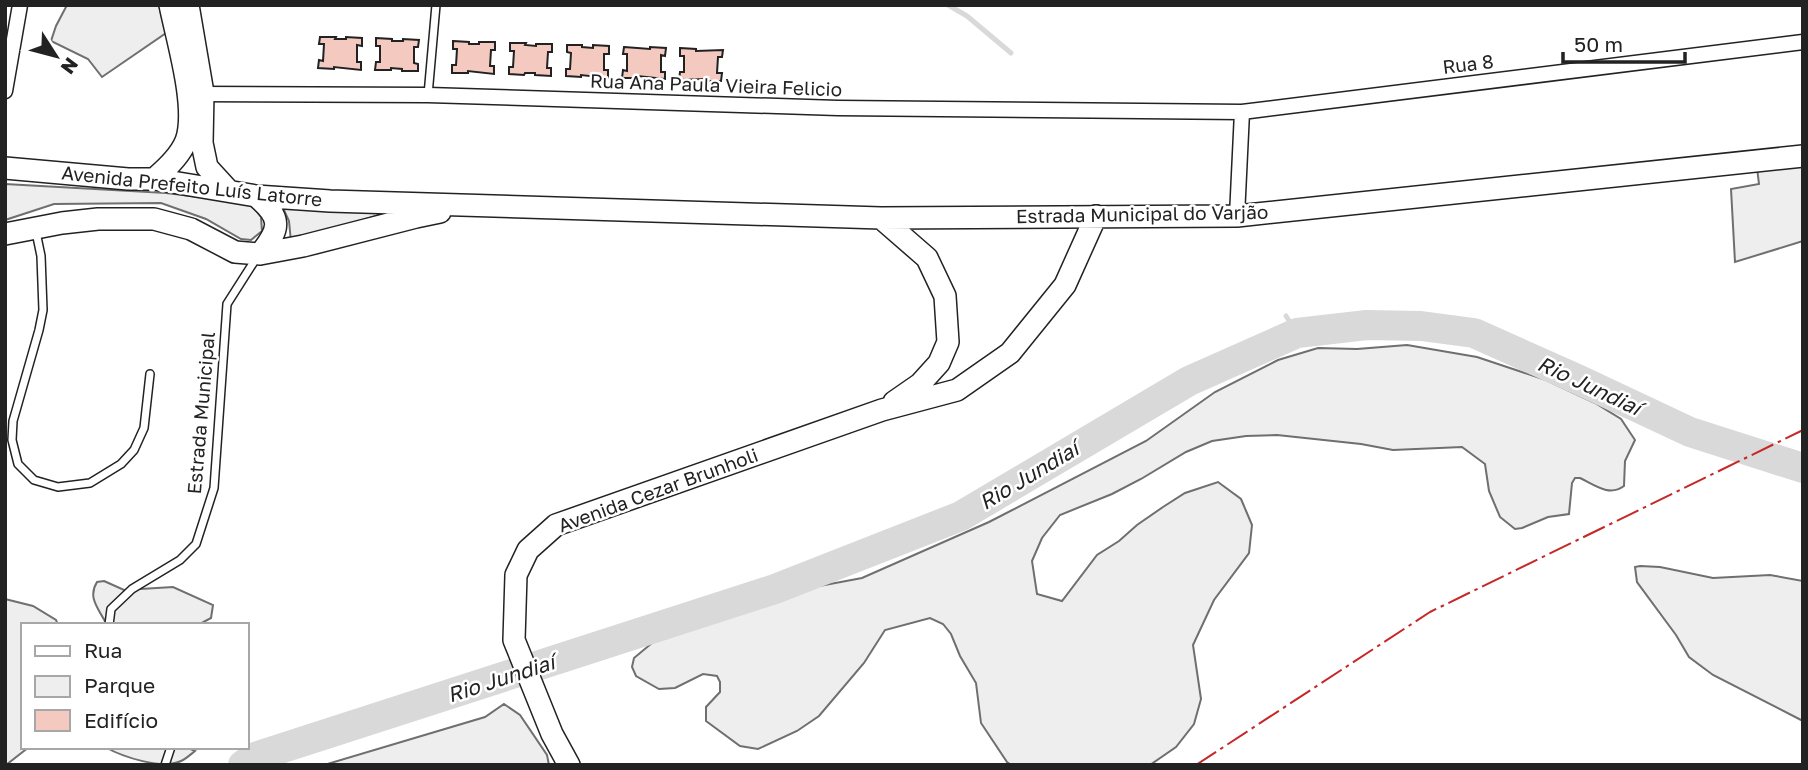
<svg xmlns="http://www.w3.org/2000/svg" width="1808" height="770" viewBox="0 0 1808 770" font-family="'Golos Text',sans-serif">
  <style>
    .green { fill: #eee; stroke: #6f6f6f; stroke-width: 2 }
    .lines { fill: none; stroke-linecap: round; stroke-linejoin: round }
    .stream { stroke: #d9d9d9; stroke-width: 5 }
    .river { stroke: #d9d9d9; stroke-width: 30 }
    .building { fill: #f3c9c0; stroke: #222; stroke-width: 2 }
    .service-casing { stroke: #222; stroke-width: 10 }
    .minor-casing { stroke: #222; stroke-width: 17 }
    .secondary-casing { stroke: #222; stroke-width: 24 }
    .service { stroke: #fff; stroke-width: 7 }
    .minor { stroke: #fff; stroke-width: 14 }
    .secondary { stroke: #fff; stroke-width: 21 }
    .power { stroke: #c62828; stroke-width: 2; stroke-dasharray: 24 5 3.5 5; stroke-linecap: butt }
    .labels { text-anchor: middle; stroke-width: 5; stroke-linejoin: round; paint-order: stroke }
    .street-label { font-size: 19px; fill: #222; stroke: #fff }
    .water-label { font-size: 21px; font-style: italic; fill: #222; stroke: #fff }
  </style>
  <rect width="100%" height="100%" fill="#fff"/>
  <path class="green" d="M67 5H159L166 33 102 77 88 59 51 41 56 26Z
    M1803 163V241L1735 262 1731 189 1759 184 1757 168Z
    M5 184 166 193 250 203 261 217 262 231 251 240 241 239 206 219 161 203 54 204 5 220Z
    M283 208 398 209 291 242 289 221Z
    M1407 345 1477 357 1546 380 1595 403 1621 419 1635 440 1625 461 1624 486C1609 497 1595 485 1580 478H1575L1572 483 1569 514 1548 517 1522 528 1515 529 1500 517 1489 491 1485 464 1462 447 1393 450 1361 444 1277 435 1246 436 1212 441 1186 452 1141 479 1112 494 1060 515 1042 538 1032 561 1037 594 1062 601 1097 555 1119 541 1137 525 1163 507 1185 493 1218 482 1241 499 1252 525 1249 553 1214 600 1193 645 1201 699 1194 724 1176 747 1150 765H1011L1007 762 981 723 976 683 960 656 951 634 943 624 930 618 885 630 864 663 819 716 797 731 758 749 740 746 706 721V707L720 692V682L717 676 703 674 675 688 659 689 636 676 632 667 634 658 658 638 728 603 862 578 989 522 1146 441 1215 392 1278 360 1318 348 1357 349Z
    M1640 566 1660 567 1713 578 1770 575 1803 581V721L1713 675 1689 657 1676 635 1637 582 1635 567Z
    M104 581 124 590 173 587 213 605 211 618 198 625H107C99 609 87 598 97 582Z
    M5 599 33 606 56 620 58 625H23V747H29L6 765Z
    M504 704 520 715 547 755 549 765H324L485 717Z
    M105 747H186L195 751C191 754 186 759 181 761 162 770 123 757 105 747Z"/>
  <g class="lines">
    <path class="stream" d="M948 5 967 16 1011 53
      M1286 316 1297 333"/>
    <path class="river" d="M243 765 255 757 775 589 961 516 1189 381 1297 333 1367 325 1421 326 1474 333 1577 379 1690 432 1803 468"/>
  </g>
  <path class="building" d="M320 37H336L335 39H346V37L362 38V46L357 45V62H361V70L334 67V69L318 68 319 60 323 61 324 44H319Z
    M376 38 392 39V41H403V39L419 40 418 47H414V63L418 64V71H402V69L391 68V70H375L376 62H380V46H376Z
    M453 41 469 42V44H479V42H495V50H491L490 66H494V74L468 71V73H452V65H456L457 49H453Z
    M510 43H526L525 45 536 46V44H552V52H548L547 68H551V76L535 75V73H525L524 75 509 74V67H513L514 51H510Z
    M567 45H582V47L593 48V45L609 46V54H604V70H608V78L581 75V77L566 76V69H570L571 53 567 52Z
    M624 47 650 49V47L666 48 665 56 661 55V72H665V79L638 76V78H622L623 70 627 71V54H623Z
    M680 48 696 49V51L723 50 722 57H718L717 73H722L721 81H706V79L679 80 680 72H684V56H680Z"/>
  <g class="lines">
    <g class="service-casing">
      <path id="service" d="M428 95 436 5
        M36 232 41 256 43 310 39 330 13 421 12 440 18 464 34 480 58 487 90 483 121 464 134 450 144 428 150 374
        M109 625 111 609 132 589 180 560 196 544 214 488 227 304 257 257
        M165 765 171 747"/>
    </g>
    <g class="minor-casing">
      <path id="minor" d="M5 91 20 5
        M197 94 428 95 838 108 1242 112
        M1237 216 1242 112 1803 42"/>
    </g>
    <g class="secondary-casing">
      <path id="secondary" d="M188 5 203 93 202 143 207 167 229 191
        M5 168 128 179H154L256 196 330 201 881 218 1237 216 1803 156
        M154 179C166 169 180 156 186 141 198 108 177 40 170 5
        M256 196C282 218 281 228 260 254
        M881 218 927 258 945 296 948 342 939 363 920 384 894 402
        M5 234 62 223 98 219H154L191 229 235 252 260 254 303 246 416 217 440 212
        M569 765 552 734 514 640 516 575 528 550 556 525 882 410 957 390 1010 353 1065 285 1096 216"/>
    </g>
    <use href="#service" class="service"/>
    <use href="#minor" class="minor"/>
    <use href="#secondary" class="secondary"/>
    <path class="power" d="M1196 765 1430 612 1803 430"/>
  </g>
  <g class="labels">
    <g class="street-label">
      <text transform="translate(1468 64) rotate(-7)" y="7">Rua 8</text>
      <text transform="translate(716 85) rotate(2)" y="7">Rua Ana Paula Vieira Felicio</text>
      <text transform="translate(192 186) rotate(6)" y="7">Avenida Prefeito Luís Latorre</text>
      <text transform="translate(1142 214) rotate(-1)" y="7">Estrada Municipal do Varjão</text>
      <text transform="translate(201 413) rotate(-85)" y="7">Estrada Municipal</text>
      <text transform="translate(658 490) rotate(-20)" y="7">Avenida Cezar Brunholi</text>
    </g>
    <g class="water-label">
      <text transform="translate(1589 386) rotate(25)" y="7">Rio Jundiaí</text>
      <text transform="translate(1029 476) rotate(-31)" y="7">Rio Jundiaí</text>
      <text transform="translate(501 679) rotate(-18)" y="7">Rio Jundiaí</text>
    </g>
  </g>
  <rect width="1808" height="770" fill="none" stroke="#222222" stroke-width="14"/>
  <rect x="21" y="623" width="228" height="126" fill="#ffffff" stroke="#a7a7a7" stroke-width="2"/>
  <rect x="35" y="646" width="35" height="10" fill="#ffffff" stroke="#a7a7a7" stroke-width="2"/>
  <text x="84" y="658" font-size="21" fill="#222222">Rua</text>
  <rect x="35" y="676" width="35" height="21" fill="#eeeeee" stroke="#a7a7a7" stroke-width="2"/>
  <text x="84" y="693" font-size="21" fill="#222222">Parque</text>
  <rect x="35" y="710" width="35" height="21" fill="#f3c9c0" stroke="#a7a7a7" stroke-width="2"/>
  <text x="84" y="728" font-size="21" fill="#222222">Edifício</text>
  <g transform="translate(56 56) rotate(126)" stroke="#ffffff" stroke-width="5" paint-order="stroke">
  <path d="M0-5L12 26L0 18L-12 26Z" fill="#222222"/>
  <text y="-10" font-size="19" font-weight="bold" text-anchor="middle" fill="#222222">N</text>
  </g>
  <path d="M1563 52v10h122v-10" fill="none" stroke="#222222" stroke-width="3.5"/>
  <text x="1574" y="52" font-size="21" fill="#222222" stroke="#ffffff" stroke-width="5" paint-order="stroke">50 m</text>
</svg>
